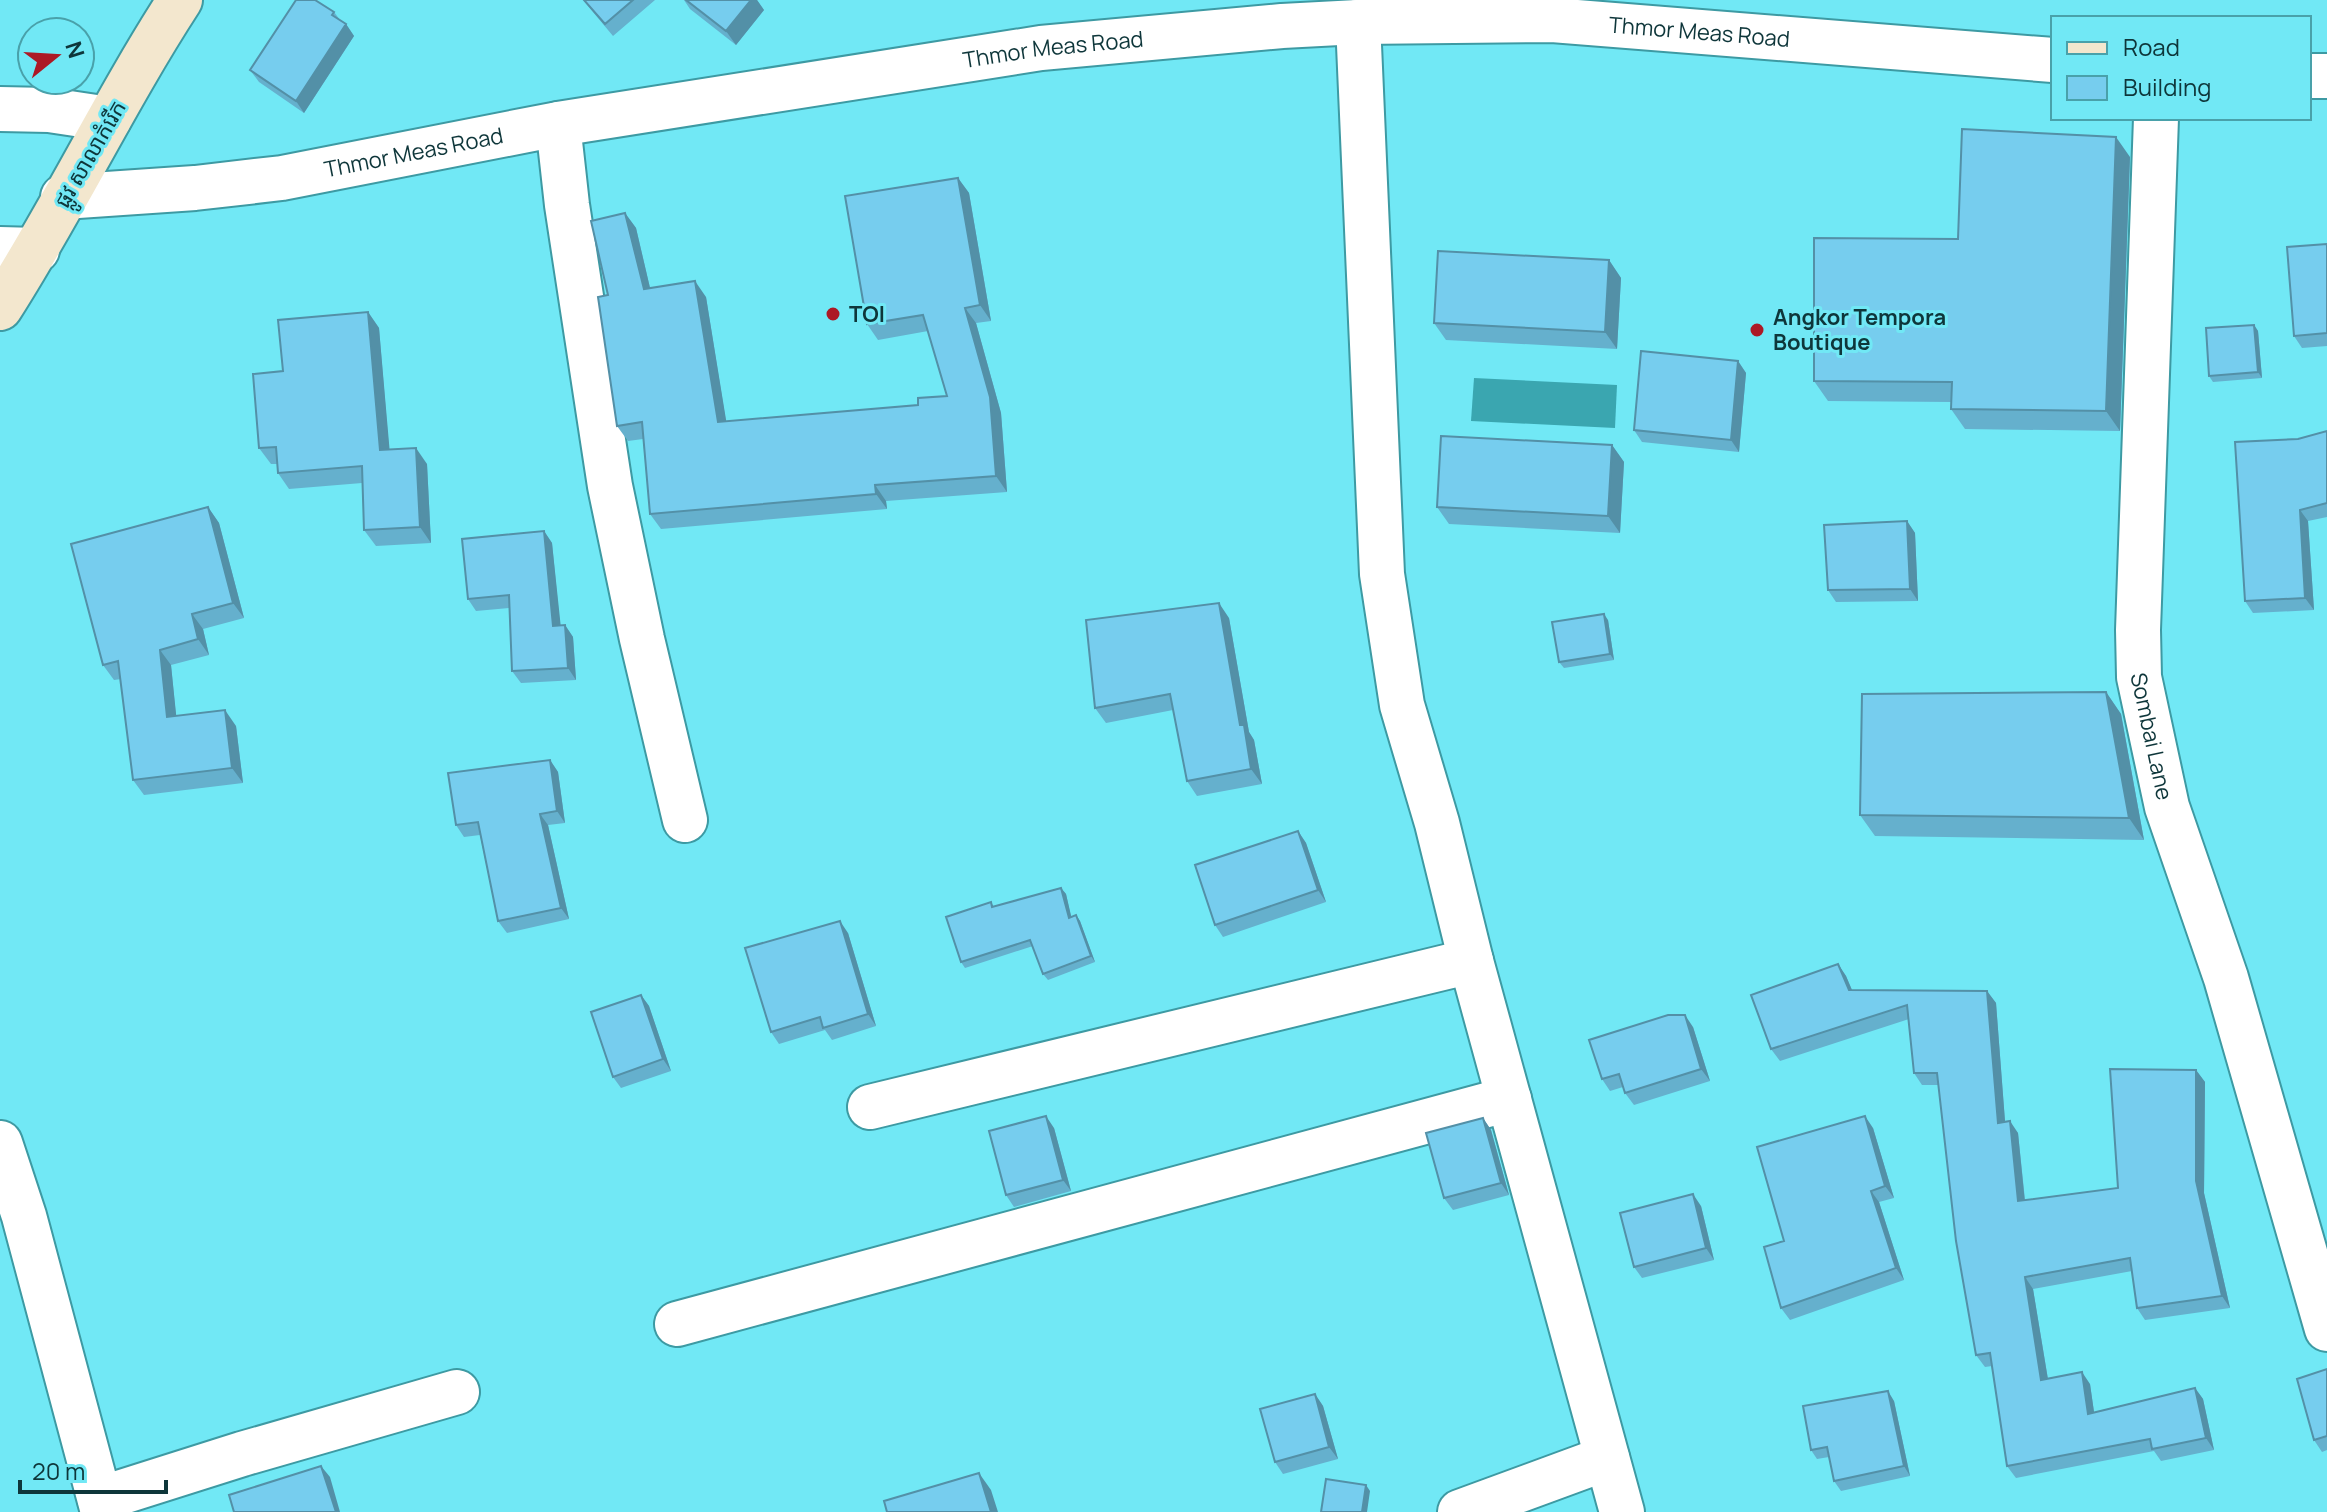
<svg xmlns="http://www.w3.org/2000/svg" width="2327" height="1512" viewBox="0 0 2327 1512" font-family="Manrope,'Noto Sans Khmer',sans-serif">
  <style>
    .water { fill: #3aa6b0 }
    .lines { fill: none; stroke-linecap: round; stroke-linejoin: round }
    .street-casing { stroke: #3d9aa3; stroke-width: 48 }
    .secondary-casing { stroke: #3d9aa3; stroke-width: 48 }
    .street { stroke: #fff; stroke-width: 44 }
    .secondary { stroke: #f3e7ce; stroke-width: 44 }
    .wall { fill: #65b0cd }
    .shaded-wall { fill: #5390a7 }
    .building { fill: #76cdee; stroke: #5390a7; stroke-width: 2 }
    .poi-dot { fill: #ac1925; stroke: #71e8f5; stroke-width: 3 }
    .labels { text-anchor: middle; stroke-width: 6; stroke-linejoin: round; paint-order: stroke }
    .street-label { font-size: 22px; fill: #0e363a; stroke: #71e8f5 }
    .poi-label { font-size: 22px; font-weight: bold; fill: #0e363a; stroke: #71e8f5; text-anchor: start }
  </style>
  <rect width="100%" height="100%" fill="#71e8f5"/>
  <path class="water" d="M1474 378 1617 385 1615 428 1471 421Z"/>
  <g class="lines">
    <g class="street-casing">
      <g id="street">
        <path d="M1358 22 1382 574 1402 705 1437 823 1471 961 1622 1512"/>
        <path d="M2309 76H2327"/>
        <path d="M0 109 49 110 109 119"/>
        <path id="s1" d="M2156 118 2138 630 2139 677 2167 807 2226 978 2327 1329"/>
        <path d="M558 124 567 205 610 486 642 639 685 820"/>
        <path id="s2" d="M63 197 195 188 282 178 558 124 1041 48 1282 26 1358 22 1552 20 2053 60"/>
        <path d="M0 249 37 250"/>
        <path d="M870 1107 1471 961"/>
        <path d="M0 1143 24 1216 103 1512"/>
        <path d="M677 1324 1509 1099"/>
        <path d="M100 1499 242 1454 457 1392"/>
        <path d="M1460 1512 1607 1458"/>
      </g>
    </g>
    <g class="secondary-casing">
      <path id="secondary" d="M0 308C64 208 115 100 180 0"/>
    </g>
    <use href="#street" class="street"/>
    <use href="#secondary" class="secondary"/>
  </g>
  <path class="wall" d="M583 0H655L613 36Z
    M684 0H757L764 10 736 45 690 9Z
    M334 12 340 20 346 24 354 36 304 113 259 82 250 70Z
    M2130 157 2120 431 1965 429 1951 409 1952 402 1828 401 1814 381 1958 239Z
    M958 178 969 193 991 321 976 323 1001 413 1007 492 886 501 887 509 661 529 650 514 643 439 628 441 617 426 608 295 625 213 636 228 650 288 706 297 726 422 918 405 947 396 928 331 878 340 867 324Z
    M2327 244V346L2302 348 2294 336Z
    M1609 260 1621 278 1617 349 1446 340 1434 323Z
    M368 312 379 328 389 449 427 464 431 543 376 546 364 530 362 483 289 489 278 473 277 464H271L259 448 283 371Z
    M2254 325 2258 331 2262 378 2213 382 2209 376Z
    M1738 361 1746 373 1739 452 1642 442 1634 430Z
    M2327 431V517L2308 521 2314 610 2253 613 2245 601 2298 439Z
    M1612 445 1624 462 1620 533 1449 524 1437 507Z
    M208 507 219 523 244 618 203 629 209 655 171 665 176 716 236 726 243 783 144 795 133 780 121 679 114 680 103 665Z
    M1907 521 1915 533 1918 601 1836 602 1828 590Z
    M544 531 552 543 560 625H565L573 637 576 680 521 683 512 671 509 608 476 611 468 599Z
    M1229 618 1249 732 1254 740 1262 784 1197 796 1187 781 1173 710 1106 723 1095 708Z
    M1608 620 1614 660 1564 668 1559 662Z
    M2106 692 2121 714 2144 840 1875 836 1860 815Z
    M550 760 558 772 565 823 548 825 569 919 507 933 498 921 480 835 464 837 456 825Z
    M1298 831 1306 843 1326 902 1223 937 1215 925Z
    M1061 888 1066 894 1071 917 1076 915 1080 921 1095 962 1048 980 1043 974 1033 946 965 968 961 962 991 902 994 907Z
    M848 933 876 1026 832 1040 825 1030 779 1044 771 1032Z
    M1838 964 1846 976 1852 990 1987 991 1996 1003 2005 1122 2018 1133 2025 1200 2118 1188 2196 1070 2205 1082 2204 1193 2230 1308 2145 1320 2137 1308 2132 1271 2033 1289 2048 1379 2090 1384 2094 1412 2195 1388 2203 1399 2214 1450 2161 1461 2154 1451 2016 1478 2007 1466 1992 1366 1985 1367 1976 1355 1939 1085H1922L1914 1073 1909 1019 1780 1061 1771 1049Z
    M641 995 649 1006 671 1071 621 1088 613 1077Z
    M1693 1027 1710 1081 1634 1105 1625 1093 1623 1087 1610 1091 1602 1079Z
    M1483 1118 1491 1130 1509 1195 1453 1210 1444 1198Z
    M1054 1128 1071 1191 1014 1207 1006 1195Z
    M1873 1128 1894 1198 1879 1202 1904 1280 1790 1320 1781 1308 1784 1241Z
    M1701 1206 1714 1260 1642 1278 1634 1267Z
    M2327 1369V1450L2322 1452 2314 1440Z
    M1315 1394 1323 1406 1338 1459 1283 1474 1275 1462Z
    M1894 1401 1910 1476 1841 1491 1834 1481 1829 1457 1817 1459 1811 1450Z"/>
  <path class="shaded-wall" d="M751 0H757L764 10 736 45 726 31Z
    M346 24 354 36 304 113 296 101Z
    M2116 137 2130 157 2120 431 2106 411Z
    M958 178 969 193 991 321 980 305Z
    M625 213 636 228 654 305 644 289Z
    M1609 260 1621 278 1617 349 1605 332Z
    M695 281 706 297 729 438 718 422Z
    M965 308 976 323 1001 413 1007 492 996 476Z
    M368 312 379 328 391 466 380 450Z
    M2254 325 2258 331 2262 378 2258 372Z
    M1738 361 1746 373 1739 452 1731 440Z
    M1612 445 1624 462 1620 533 1608 516Z
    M416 448 427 464 431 543 420 527Z
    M875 485 886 501 887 509 876 494Z
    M208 507 219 523 244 618 233 603Z
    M2300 510 2308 521 2314 610 2305 598Z
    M1907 521 1915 533 1918 601 1910 589Z
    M544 531 552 543 562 638 553 626Z
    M1219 603 1229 618 1249 732 1254 740 1262 784 1251 769 1240 725Z
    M192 614 203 629 209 655 198 639Z
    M1604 614 1608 620 1614 660 1610 654Z
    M565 625 573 637 576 680 568 668Z
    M160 650 171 665 178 733 167 717Z
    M2106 692 2121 714 2144 840 2129 818Z
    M225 710 236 726 243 783 232 768Z
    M550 760 558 772 565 823 557 811Z
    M540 814 548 825 569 919 561 908Z
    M1298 831 1306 843 1326 902 1318 890Z
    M1061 888 1066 894 1073 924 1069 918Z
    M1076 915 1080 921 1095 962 1091 956Z
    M840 921 848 933 876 1026 868 1014Z
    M1838 964 1846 976 1857 1002 1849 990Z
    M1987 991 1996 1003 2006 1134 1998 1123Z
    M641 995 649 1006 671 1071 663 1059Z
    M1685 1015 1693 1027 1710 1081 1701 1069Z
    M2196 1070 2205 1082 2204 1193 2230 1308 2222 1296 2196 1181Z
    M1046 1116 1054 1128 1071 1191 1063 1180Z
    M1865 1116 1873 1128 1894 1198 1885 1186Z
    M1483 1118 1491 1130 1509 1195 1501 1183Z
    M2010 1121 2018 1133 2026 1213 2018 1201Z
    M1871 1191 1879 1202 1904 1280 1896 1268Z
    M1693 1194 1701 1206 1714 1260 1706 1248Z
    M2025 1277 2033 1289 2050 1392 2041 1380Z
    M2082 1372 2090 1384 2096 1426 2088 1414Z
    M2195 1388 2203 1399 2214 1450 2206 1438Z
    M1888 1391 1894 1401 1910 1476 1904 1466Z
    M1315 1394 1323 1406 1338 1459 1329 1447Z
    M321 1466 330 1477 340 1512H336Z
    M979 1473 991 1490 998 1512H991Z
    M1366 1485 1370 1491 1367 1512H1362Z"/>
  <path class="building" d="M296 0H315L334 12 332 15 346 24 296 101 250 70Z
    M584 0H633L605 24Z
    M686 0H751L726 31Z
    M1962 129 2116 137 2106 411 1951 409 1952 382 1814 381V238L1958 239Z
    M958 178 980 305 965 308 990 397 996 476 875 485 876 494 650 514 642 422 617 426 598 297 608 295 591 221 625 213 644 289 695 281 718 422 918 405V398L947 396 923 315 867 324 845 196Z
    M2327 244V333L2294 336 2287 247Z
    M1438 251 1609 260 1605 332 1434 323Z
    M368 312 380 450 416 448 420 527 364 530 362 466 278 473 276 447 259 448 253 374 283 371 278 320Z
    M2254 325 2258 372 2209 376 2206 328Z
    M1641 351 1738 361 1731 440 1634 430Z
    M2327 431V503L2300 510 2305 598 2245 601 2235 442 2298 439Z
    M1441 436 1612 445 1608 516 1437 507Z
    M208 507 233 603 192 614 198 639 160 650 167 717 225 710 232 768 133 780 118 661 103 665 71 544Z
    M1907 521 1910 589 1828 590 1824 525Z
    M544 531 553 626 565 625 568 668 512 671 509 595 468 599 462 539Z
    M1219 603 1240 725H1244L1251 769 1187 781 1170 694 1095 708 1086 620Z
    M1604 614 1610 654 1559 662 1552 622Z
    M2106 692 2129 818 1860 815 1862 694Z
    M550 760 557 811 540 814 561 908 498 921 478 822 456 825 448 773Z
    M1298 831 1318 890 1215 925 1195 865Z
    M1061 888 1069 918 1076 915 1091 956 1043 974 1030 940 961 962 946 917 991 902 992 907Z
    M840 921 868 1014 823 1028 820 1017 771 1032 745 948Z
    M1838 964 1849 990 1987 991 1998 1123 2010 1121 2018 1201 2118 1188 2110 1069 2196 1070V1181L2222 1296 2137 1308 2130 1258 2025 1277 2041 1380 2082 1372 2088 1414 2195 1388 2206 1438 2152 1449 2150 1439 2007 1466 1990 1353 1976 1355 1956 1241 1937 1073H1914L1907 1005 1771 1049 1751 995Z
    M641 995 663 1059 613 1077 591 1012Z
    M1668 1015H1685L1701 1069 1625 1093 1619 1074 1602 1079 1589 1040Z
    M1046 1116 1063 1180 1006 1195 989 1131Z
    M1865 1116 1885 1186 1871 1191 1896 1268 1781 1308 1764 1247 1784 1241 1757 1147Z
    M1483 1118 1501 1183 1444 1198 1426 1133Z
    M1693 1194 1706 1248 1634 1267 1620 1213Z
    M2327 1369V1436L2314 1440 2297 1379Z
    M1888 1391 1904 1466 1834 1481 1827 1447 1811 1450 1803 1406Z
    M1315 1394 1329 1447 1275 1462 1260 1409Z
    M321 1466 336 1512H234L229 1495Z
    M979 1473 991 1512H887L884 1501Z
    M1326 1479 1366 1485 1362 1512H1321Z"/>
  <g class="poi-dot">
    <circle cx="833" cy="314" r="8"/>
    <circle cx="1757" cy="330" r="8"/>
  </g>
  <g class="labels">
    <g class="street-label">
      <text dy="8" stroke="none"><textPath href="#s2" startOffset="1650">Thmor Meas Road</textPath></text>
      <text dy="8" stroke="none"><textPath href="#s2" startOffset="1002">Thmor Meas Road</textPath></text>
      <text dy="8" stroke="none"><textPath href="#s2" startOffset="354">Thmor Meas Road</textPath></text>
      <text transform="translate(90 154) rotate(-60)" y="8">ផ្លូវ សាលាកំរើក</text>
      <text dy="8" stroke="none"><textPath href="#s1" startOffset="620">Sombai Lane</textPath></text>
    </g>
    <g class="poi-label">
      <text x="849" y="322">TOI</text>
      <text x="1773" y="325">Angkor Tempora<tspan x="1773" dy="25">Boutique</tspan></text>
    </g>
  </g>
  <rect x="2051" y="16" width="260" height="104" fill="#71e8f5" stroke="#49a1aa" stroke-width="2"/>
  <rect x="2067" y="42" width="40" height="12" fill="#f3e7ce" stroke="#49a1aa" stroke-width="2"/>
  <text x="2123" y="56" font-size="24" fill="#0e363a">Road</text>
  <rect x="2067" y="76" width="40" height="24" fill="#76cdee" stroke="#49a1aa" stroke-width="2"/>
  <text x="2123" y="96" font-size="24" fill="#0e363a">Building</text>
  <g transform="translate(56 56) rotate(72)"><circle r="38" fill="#71e8f5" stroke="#49a1aa" stroke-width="2"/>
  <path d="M0-6L14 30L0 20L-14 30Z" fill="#ac1925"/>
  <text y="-12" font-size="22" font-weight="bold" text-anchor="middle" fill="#0e363a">N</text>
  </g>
  <path d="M20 1480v12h146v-12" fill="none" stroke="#0e363a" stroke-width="4"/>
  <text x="32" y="1480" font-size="24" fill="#0e363a" stroke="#71e8f5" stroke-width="6" paint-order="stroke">20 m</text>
</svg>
